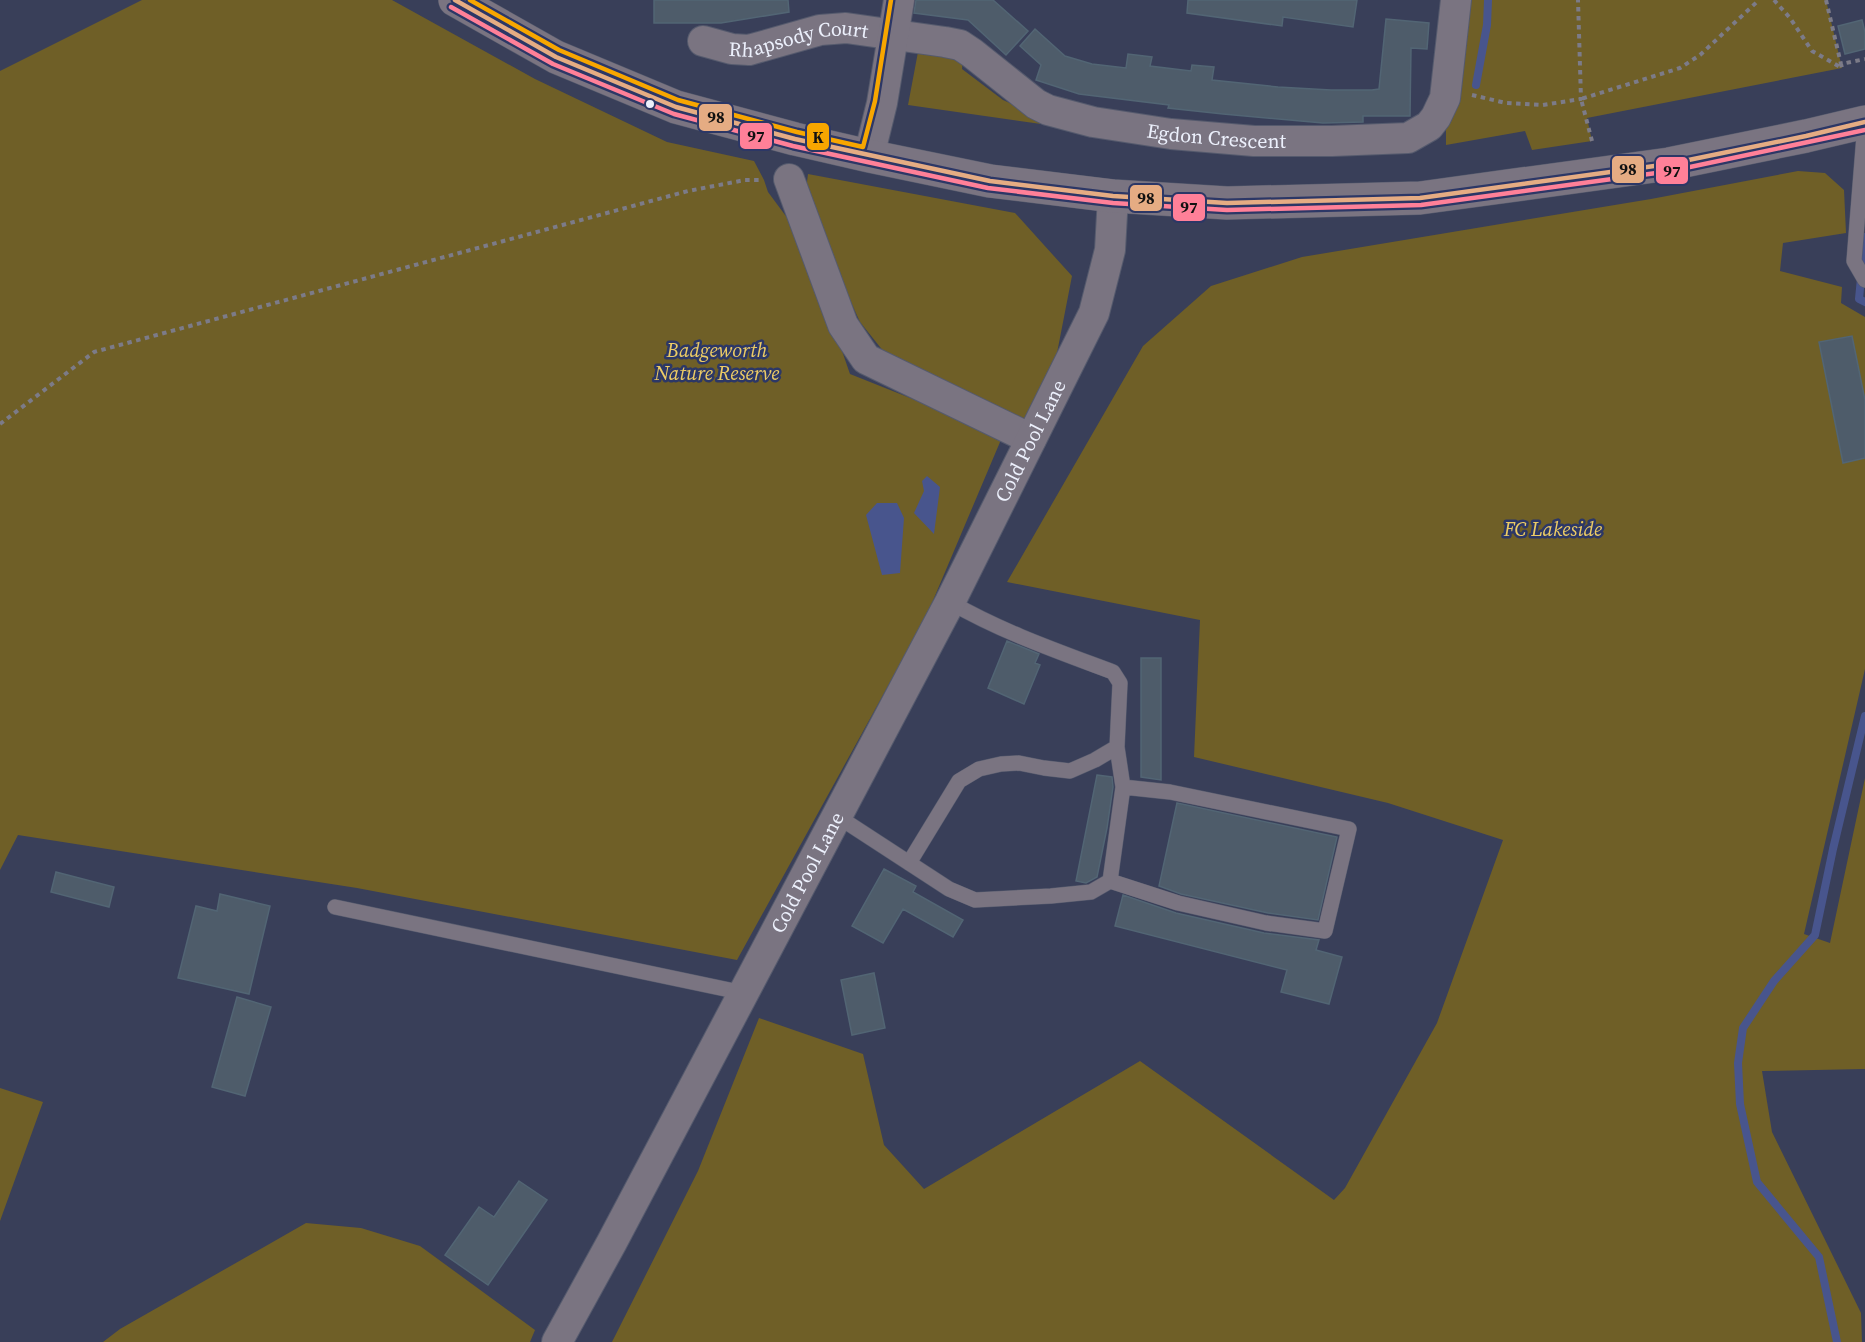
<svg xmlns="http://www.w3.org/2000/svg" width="1865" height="1342" viewBox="0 0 1865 1342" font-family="'Source Serif 4',serif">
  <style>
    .green { fill: #6f5f27 }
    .water { fill: #48558d }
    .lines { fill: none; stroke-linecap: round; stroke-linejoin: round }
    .stream { stroke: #48558d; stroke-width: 8 }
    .building { fill: #4e5c6a; stroke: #526574; stroke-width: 1.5 }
    .service-casing { stroke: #555a6d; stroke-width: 16 }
    .minor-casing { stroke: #555a6d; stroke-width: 32 }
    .tertiary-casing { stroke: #555a6d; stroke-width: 34 }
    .path { stroke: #7c7b88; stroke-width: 4; stroke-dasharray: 4.5 4.5; stroke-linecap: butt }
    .service { stroke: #7a7481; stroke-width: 15 }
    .minor { stroke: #7a7481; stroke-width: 30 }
    .tertiary { stroke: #7a7481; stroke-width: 33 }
    .bus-1-casing { stroke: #2c3766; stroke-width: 9 }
    .bus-2-casing { stroke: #2c3766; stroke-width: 9 }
    .bus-3-casing { stroke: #2c3766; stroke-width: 9 }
    .bus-1 { stroke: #e5ac83; stroke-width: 4.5 }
    .bus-2 { stroke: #ff8098; stroke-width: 4.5 }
    .bus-3 { stroke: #f7a600; stroke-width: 4.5 }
    .bus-dot { fill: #ecf0fc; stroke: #2c3766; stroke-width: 2 }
    .labels { text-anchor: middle; stroke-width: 5; stroke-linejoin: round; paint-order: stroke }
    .street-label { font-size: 20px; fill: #ecf0fc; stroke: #2c3766 }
    .park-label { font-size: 20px; font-style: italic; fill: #edcc65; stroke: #2c3766 }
    .line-badge { stroke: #2c3766; stroke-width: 2 }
    .pale-badge-label { font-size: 16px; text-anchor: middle; font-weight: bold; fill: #111 }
  </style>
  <rect width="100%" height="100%" fill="#393f59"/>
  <path class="green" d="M142 0H392L535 79 667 142 754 161 764 180 768 192 791 223 824 299 850 374 1003 435 926 617 737 960 357 888 18 835 0 870V71Z
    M1456 0H1578L1579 3V0H1826L1842 68 1587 118 1592 141 1532 150 1525 131 1446 145V88Z
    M918 52 963 59 962 69 1003 100 1041 117V124L908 105Z
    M1798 171 1825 173 1844 190 1846 233 1783 243 1780 271 1842 287 1841 303 1865 317V669L1804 934 1830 943 1865 778V1069L1762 1071 1772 1132 1861 1313 1862 1342H612L698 1171 759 1018 863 1054 884 1145 924 1189 1140 1061 1334 1200 1345 1188 1437 1023 1503 840 1388 803 1194 757 1200 620 1007 582 1143 346 1211 286 1302 257 1651 199Z
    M808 174 1015 213 1072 276 1057 353 1023 429 896 367 860 322 825 245 805 198Z
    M0 1088 43 1102 0 1221Z
    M306 1223 361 1228 420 1246 535 1330 530 1342H103L120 1329Z"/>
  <path class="water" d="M927 476 940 487 934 534 914 513 924 491 922 481Z
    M877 503H897L904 518 900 573 882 575 866 515Z"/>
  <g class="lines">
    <path class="stream" d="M1476 85 1487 25 1488 0
      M1865 237 1859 299 1865 302
      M1837 1342 1819 1257 1757 1182 1740 1104 1738 1063 1743 1028 1774 981 1815 935 1833 849 1865 716"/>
  </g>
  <path class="building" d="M654 0H788L789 12 721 23H654Z
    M916 0H993L1028 31 1006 55 968 20 914 13Z
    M1188 0H1357L1353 27 1283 17 1282 26 1187 13Z
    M1386 19 1429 23 1427 49 1411 48 1410 116H1363V122L1323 123 1223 114 1168 108 1169 105 1079 94 1036 80 1041 65 1020 46 1035 29 1065 56 1092 64 1126 68 1128 54 1152 57 1150 66 1191 71 1192 65 1214 67 1212 80 1278 87 1331 90H1372L1379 89Z
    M1862 20 1865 32V49L1845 54 1838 26Z
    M1852 336 1865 400V458L1843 463 1819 342Z
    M1007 641 1039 654 1035 663 1040 665 1024 704 988 688Z
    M1141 658H1161V780L1141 777Z
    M1097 775 1112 777 1113 787 1107 828 1097 877 1086 883 1076 881Z
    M1177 803 1337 837 1318 920 1268 913 1181 894 1159 886Z
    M884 869 916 886 913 892 963 920 953 937 903 909 883 943 852 926Z
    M56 872 114 887 109 907 51 892Z
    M220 894 270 906 249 994 178 978 196 906 217 911Z
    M1123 895 1176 913 1264 933 1319 940 1316 950 1342 957 1329 1004 1281 992 1287 970 1115 926Z
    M874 973 885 1028 852 1035 841 980Z
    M237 997 271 1007 245 1096 212 1087Z
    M519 1181 547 1200 488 1285 445 1255 479 1207 494 1217Z"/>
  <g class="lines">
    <g class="service-casing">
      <path id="service" d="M1865 123 1854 261 1865 280
        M837 816 949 889 975 900 1051 896 1091 892 1110 881 1123 787 1117 747 1120 683 1113 672C1057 651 1002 632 950 602
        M909 863 959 781 979 769 1001 764 1019 763 1044 768 1070 771 1095 760 1117 747
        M1110 881 1178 903 1266 923 1325 931 1349 829 1170 792 1123 787
        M335 907 744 993"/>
    </g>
    <g class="minor-casing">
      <g id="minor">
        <path id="s1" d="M703 41 732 49 749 50 820 30 846 28 945 42 960 45 972 53 1036 104 1048 110 1093 122 1171 134 1254 141H1332L1408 138 1429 126 1436 117 1445 98 1456 0"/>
        <path d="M869 156 882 103 899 0"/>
        <path d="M789 179 843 325 866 359 1031 439"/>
        <path id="s2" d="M557 1342 612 1242 950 602 1094 313 1110 250 1113 196"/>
      </g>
    </g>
    <g class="tertiary-casing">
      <path id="tertiary" d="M455 0 556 57 676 107 795 139 869 156 990 181 1113 196 1227 203 1420 198 1669 164 1806 136 1865 122"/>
    </g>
    <path class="path" d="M1774 0 1790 18 1812 51 1842 68 1841 64 1865 59
      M1826 0 1841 64
      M1472 95 1506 103 1543 105 1581 99 1578 0
      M1592 141 1581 99 1680 68 1700 55 1759 0
      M0 424 94 352 688 191 745 180H762"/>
    <use href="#service" class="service"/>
    <use href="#minor" class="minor"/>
    <use href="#tertiary" class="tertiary"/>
    <g class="bus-1-casing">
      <path id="bus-1" d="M455 0 556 57 676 107 795 139 990 181 1113 196 1227 203 1420 198 1669 164 1806 136 1865 122"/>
    </g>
    <g class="bus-2-casing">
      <path id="bus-2" d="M451 7 553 64 674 114 793 146 988 188 1113 203 1227 210 1421 205 1671 171 1865 130"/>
    </g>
    <g class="bus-3-casing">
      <path id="bus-3" d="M470 0 559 50 678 100 797 132 863 147 875 101 891 0"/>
    </g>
    <use href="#bus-1" class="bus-1"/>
    <use href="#bus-2" class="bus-2"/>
    <use href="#bus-3" class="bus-3"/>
  </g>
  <circle class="bus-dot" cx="650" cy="104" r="5"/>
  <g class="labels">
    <g class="street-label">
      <text dy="7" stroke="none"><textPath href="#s1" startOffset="98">Rhapsody Court</textPath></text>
      <text dy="7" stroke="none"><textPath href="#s1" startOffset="543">Egdon Crescent</textPath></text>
      <text dy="7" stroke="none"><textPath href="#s2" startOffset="1018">Cold Pool Lane</textPath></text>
      <text dy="7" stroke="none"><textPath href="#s2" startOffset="532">Cold Pool Lane</textPath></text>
    </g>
    <g class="park-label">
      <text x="717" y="357">Badgeworth<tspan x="717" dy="23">Nature Reserve</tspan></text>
      <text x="1553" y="536">FC Lakeside</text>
    </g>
  </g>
  <g class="line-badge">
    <rect x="698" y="103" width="35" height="29" rx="6" fill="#e5ac83"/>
    <rect x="739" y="122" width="34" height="28" rx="6" fill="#ff8098"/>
    <rect x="806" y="122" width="24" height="29" rx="6" fill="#f7a600"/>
    <rect x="1611" y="155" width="34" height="29" rx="6" fill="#e5ac83"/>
    <rect x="1655" y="156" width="34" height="29" rx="6" fill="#ff8098"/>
    <rect x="1129" y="184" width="34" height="28" rx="6" fill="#e5ac83"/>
    <rect x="1172" y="193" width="34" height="29" rx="6" fill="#ff8098"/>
  </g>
  <g class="pale-badge-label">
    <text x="716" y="123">98</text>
    <text x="756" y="142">97</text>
    <text x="818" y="143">K</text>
    <text x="1628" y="175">98</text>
    <text x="1672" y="177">97</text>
    <text x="1146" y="204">98</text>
    <text x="1189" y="213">97</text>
  </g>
</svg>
